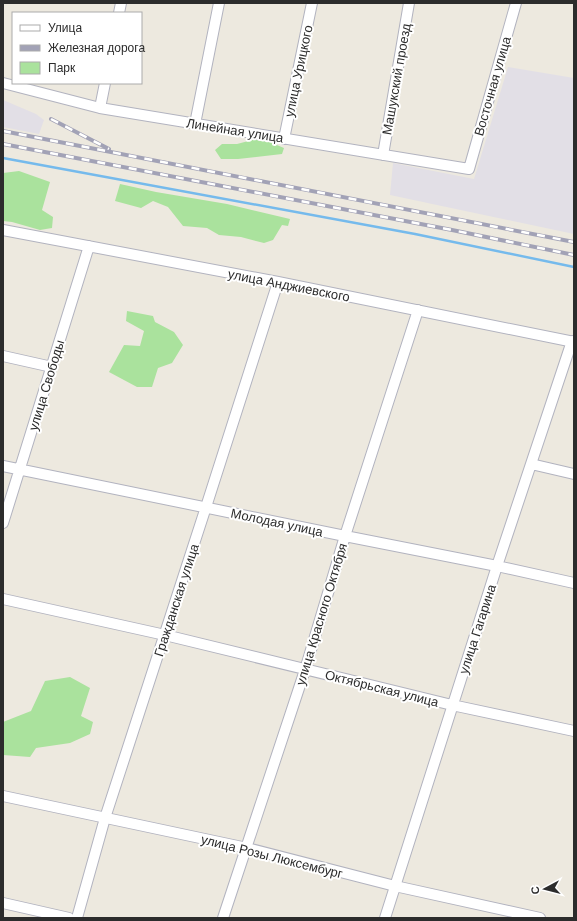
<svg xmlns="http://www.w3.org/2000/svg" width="577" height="921" viewBox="0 0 577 921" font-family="Arial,sans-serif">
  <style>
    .industrial { fill: #e2dfe6 }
    .green { fill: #aae29d }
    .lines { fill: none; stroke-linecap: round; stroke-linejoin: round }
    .stream { stroke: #75baec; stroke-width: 2.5 }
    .street-casing { stroke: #b2b3bf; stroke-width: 12 }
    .street { stroke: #fff; stroke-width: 10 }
    .rail-casing { stroke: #a2a2b6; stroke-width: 4 }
    .rail { stroke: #fff; stroke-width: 2.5; stroke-dasharray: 8; stroke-linecap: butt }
    .labels { text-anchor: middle; stroke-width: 4; stroke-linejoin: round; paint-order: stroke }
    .street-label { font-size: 13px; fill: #2c2c2c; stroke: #fff }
  </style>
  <rect width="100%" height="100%" fill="#ede9df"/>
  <path class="industrial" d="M508 67 574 78V234L390 195 393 163 474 179Z
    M3 100 36 114 44 120 39 134 3 127Z"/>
  <path class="green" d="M260 138 284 148 282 154 238 159H221L215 150 222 144H237Z
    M19 171 50 182 42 210 53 217 52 228 40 230 12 222 3 221V173Z
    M120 184 156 192 227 204 290 219 288 226 282 225 273 240 264 243 241 237 219 235 207 228 183 226 168 207 153 201 141 208 115 201Z
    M127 311 153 316 155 322 174 332 183 345 172 363 158 368 152 387H137L109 372 124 345 140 346 144 331 126 321Z
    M70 677 90 688 81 716 93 722 90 734 70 743 36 748 30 757 3 755V722L31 711 45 681Z"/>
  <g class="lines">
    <path class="stream" d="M3 158 415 234 574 267"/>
    <g class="street-casing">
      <path id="street" d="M119 13 121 3
        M3 83 100 108 469 169 516 3
        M100 108 105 83
        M195 124 219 3
        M284 139 312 3
        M383 155 409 3
        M3 230 278 282 574 342
        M3 356 52 367
        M531 464 574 474
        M3 466 345 536 497 566 574 583
        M3 523 89 246
        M3 599 165 635 452 705 574 731
        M3 796 247 848 395 886 540 918
        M3 903 69 918
        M77 918 105 818 206 507 278 282
        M223 918 305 670 345 536 418 310
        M385 918 497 566 572 341"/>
    </g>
    <use href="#street" class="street"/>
    <g class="rail-casing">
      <path id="rail" d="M51 119 109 149
        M3 131 574 242
        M3 144 452 230 574 255"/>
    </g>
    <use href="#rail" class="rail"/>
  </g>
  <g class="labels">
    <g class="street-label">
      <text transform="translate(298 71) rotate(-78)" y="5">улица Урицкого</text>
      <text transform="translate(396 79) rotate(-80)" y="5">Машукский проезд</text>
      <text transform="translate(492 86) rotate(-74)" y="5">Восточная улица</text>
      <text transform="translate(235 130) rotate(9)" y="5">Линейная улица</text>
      <text transform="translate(289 285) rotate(11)" y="5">улица Анджиевского</text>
      <text transform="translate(46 385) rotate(-73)" y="5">улица Свободы</text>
      <text transform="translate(277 522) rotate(12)" y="5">Молодая улица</text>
      <text transform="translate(176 600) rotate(-72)" y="5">Гражданская улица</text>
      <text transform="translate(321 614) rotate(-73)" y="5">улица Красного Октября</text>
      <text transform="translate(477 629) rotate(-72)" y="5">улица Гагарина</text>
      <text transform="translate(382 688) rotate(14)" y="5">Октябрьская улица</text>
      <text transform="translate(272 856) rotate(14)" y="5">улица Розы Люксембург</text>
    </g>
  </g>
  <rect width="577" height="921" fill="none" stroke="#2c2c2c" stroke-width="8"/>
  <rect x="12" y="12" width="130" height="72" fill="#ffffff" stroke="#ababab"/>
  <rect x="20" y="25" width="20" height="6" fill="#ffffff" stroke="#ababab"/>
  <text x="48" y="32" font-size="12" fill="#2c2c2c">Улица</text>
  <rect x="20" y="45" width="20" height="6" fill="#a2a2b6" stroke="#ababab"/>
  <text x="48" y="52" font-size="12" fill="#2c2c2c">Железная дорога</text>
  <rect x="20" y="62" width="20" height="12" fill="#aae29d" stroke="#ababab"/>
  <text x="48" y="72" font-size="12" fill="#2c2c2c">Парк</text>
  <g transform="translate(545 889) rotate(263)" stroke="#ffffff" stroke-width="3" paint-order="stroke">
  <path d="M0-3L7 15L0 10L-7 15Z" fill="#2c2c2c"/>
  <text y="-6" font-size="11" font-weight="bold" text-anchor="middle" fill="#2c2c2c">С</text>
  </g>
</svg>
